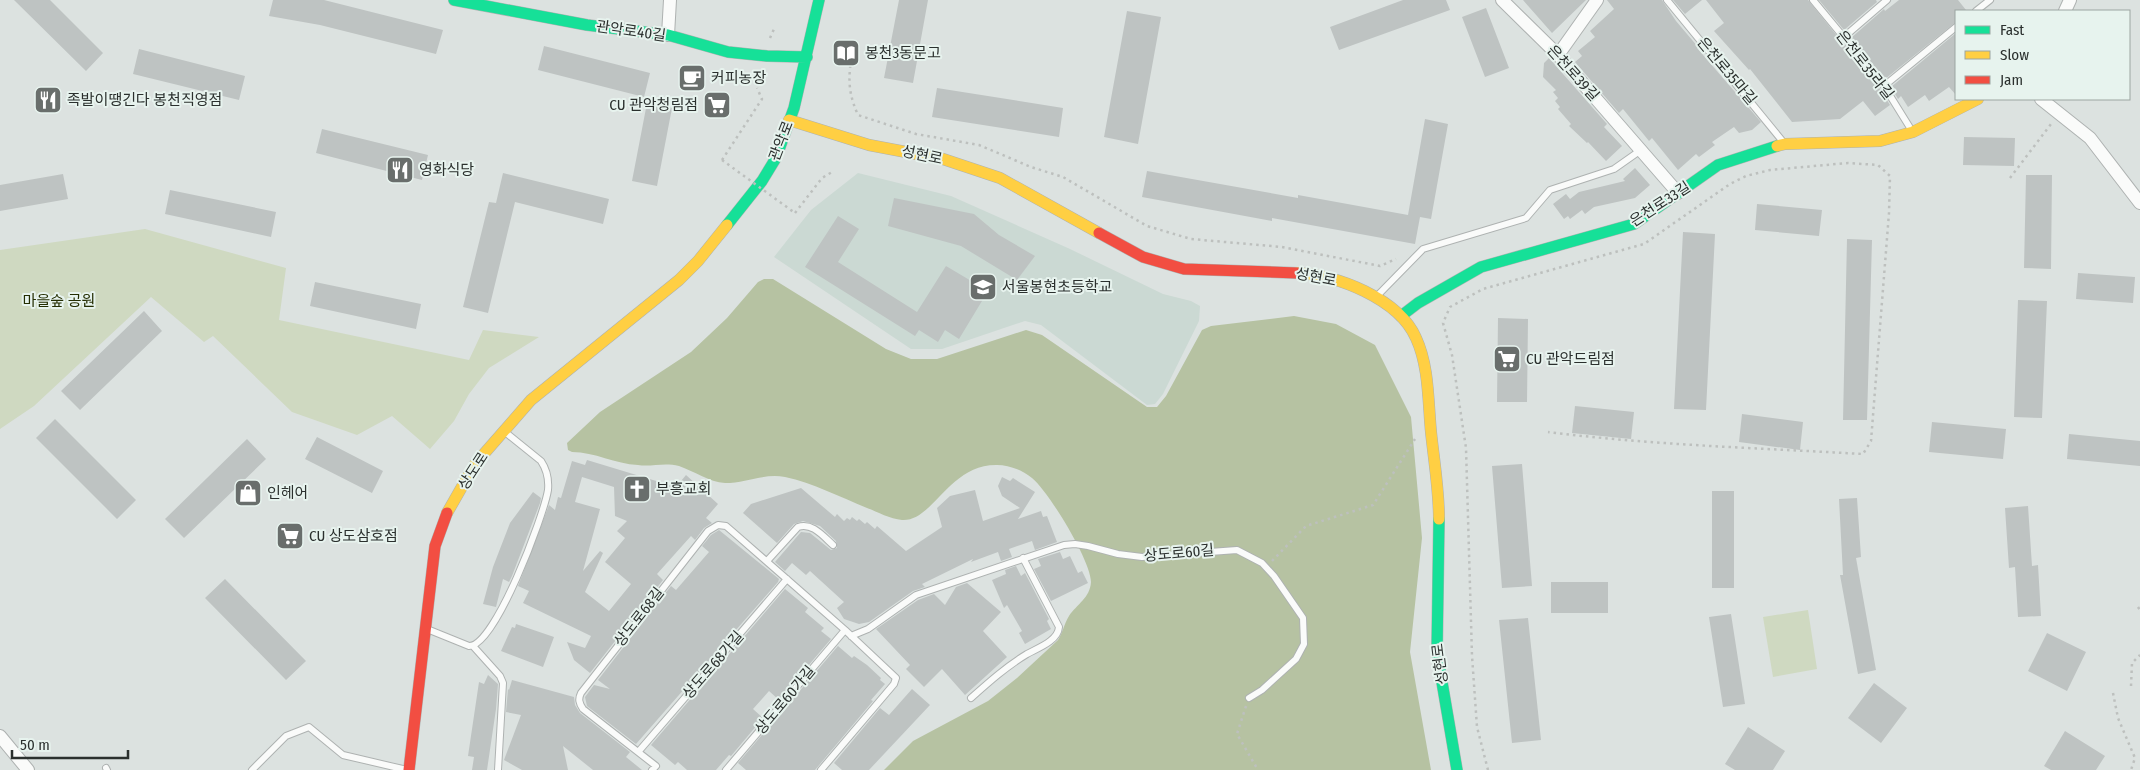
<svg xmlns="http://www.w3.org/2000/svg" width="2140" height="770" viewBox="0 0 2140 770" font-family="'Fira Sans Condensed','Noto Sans KR',sans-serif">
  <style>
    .built { fill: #cbd9d3 }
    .green { fill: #cfd9c1 }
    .forest { fill: #b6c2a2 }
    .building { fill: #bec3c2; fill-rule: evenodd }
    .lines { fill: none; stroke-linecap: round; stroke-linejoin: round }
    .lane-casing { stroke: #aeb2b1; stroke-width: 8 }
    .street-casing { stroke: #aeb2b1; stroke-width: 14 }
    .fast-casing { stroke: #aeb2b1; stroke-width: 12 }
    .slow-casing { stroke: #aeb2b1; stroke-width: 12 }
    .jam-casing { stroke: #aeb2b1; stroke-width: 12 }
    .path { stroke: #bdc0be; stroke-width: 2.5; stroke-dasharray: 2.5 4; stroke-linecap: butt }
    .lane { stroke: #fafbfa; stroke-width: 6 }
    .street { stroke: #fafbfa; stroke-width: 12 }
    .fast { stroke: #16e098; stroke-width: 11 }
    .slow { stroke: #ffcf43; stroke-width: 11 }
    .jam { stroke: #f24e42; stroke-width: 11 }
    .path-bridge { stroke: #bdc0be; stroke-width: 2.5; stroke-dasharray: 2.5 4; stroke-linecap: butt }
    .labels { text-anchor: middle; stroke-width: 4; stroke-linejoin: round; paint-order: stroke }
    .street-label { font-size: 15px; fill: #2b302e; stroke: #e7f3ee }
    .poi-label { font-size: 15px; fill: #2b302e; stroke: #e7f3ee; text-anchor: start }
    .park-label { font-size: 15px; fill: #242e02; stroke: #e7f3ee }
  </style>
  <rect width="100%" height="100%" fill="#dce2e0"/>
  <path class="built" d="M858 173 951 196 1070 249 1163 294 1191 301 1200 306 1199 321 1163 394 1155 404 1147 405 1041 325 1025 321 942 349H911L774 257 811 210Z"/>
  <path class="green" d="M145 229 286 268 279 320 469 360 483 330 539 337 489 368 469 394 454 421 430 449 392 416 357 435 292 412 213 336 204 342 151 297 34 406 0 429V250Z
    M1808 610 1817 669 1773 677 1763 617Z"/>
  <path class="forest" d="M764 279H773L886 349 911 359H937L1026 330 1042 335 1147 407H1157L1166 396 1202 330 1211 326 1294 316 1336 324 1375 345 1411 417 1422 538 1410 652 1431 770H884L913 741 988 701 1017 678 1058 640C1063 632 1064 624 1069 616 1077 604 1090 598 1091 582 1091 561 1049 492 1032 478 1022 470 1009 465 997 465 949 464 933 522 902 520 890 519 878 512 867 508 840 497 813 483 785 477 764 473 746 483 725 483 709 482 694 471 679 466 664 462 652 467 638 465 615 464 595 452 572 452L568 450 567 443 600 412 691 352 727 318 758 282Z"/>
  <path class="building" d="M14 0H50L103 53 86 71Z
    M273 0H324L443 30 436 54 320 25 269 16Z
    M899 0H928L913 83 884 78Z
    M1403 0H1446L1450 10 1339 50 1330 27Z
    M1523 0H1586L1552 33Z
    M1607 0H1662L1676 21 1698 47 1697 48 1761 122 1752 130 1739 133 1734 127 1712 142 1715 145 1699 157 1696 154 1678 170 1652 138 1649 141 1623 109 1619 113 1575 62 1582 56 1578 51 1595 37 1590 31 1614 9Z
    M1673 0H1702L1685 14Z
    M1706 0H1808L1880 89 1890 105 1875 116 1863 101 1840 119 1792 122 1750 69 1749 70 1714 31 1724 23Z
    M1819 0H1876L1877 2 1844 30Z
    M1899 0H1958L1966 10 1956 11V22L1885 79 1851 38 1884 9 1885 11Z
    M1486 8 1509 68 1485 77 1462 17Z
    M1127 11 1161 17 1138 144 1104 137Z
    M1956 33V95L1949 87 1929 101 1925 95 1908 107 1901 96 1898 99 1891 87Z
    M544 46 650 73 644 97 538 70Z
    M139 49 245 76 239 100 133 74Z
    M1549 58 1607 124 1604 127 1622 146 1606 161 1588 142 1587 143 1569 126 1571 124 1558 109 1560 107 1555 101 1558 98 1553 92 1556 90 1543 77 1544 63Z
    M937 88 1063 108 1059 137 932 117Z
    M647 103 672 108 657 186 632 181Z
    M1425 119 1448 124 1431 219 1420 217 1415 244 1272 218V221L1142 197 1147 171 1298 198V195L1408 215Z
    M322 129 428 155 422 180 316 153Z
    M1964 137 2015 138 2014 166 1963 165Z
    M1635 168 1650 185 1635 198 1594 207 1585 214 1582 210 1570 219 1568 216 1564 219 1553 204 1566 194 1570 199 1579 192 1625 181 1623 179Z
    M503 173 609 199 603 224 515 202 488 313 463 307 489 202 496 203Z
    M63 174 68 199 0 211V185Z
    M2026 175H2052L2051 269 2024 268Z
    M170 190 276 212 271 237 165 214Z
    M894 198 974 214 999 235 1035 256 1017 280 961 246 888 226Z
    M1757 204 1822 210 1819 236 1755 230Z
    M838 216 859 229 838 262 917 312 946 266 988 291 959 339 945 330 938 342 919 330 915 336 805 267Z
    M1683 232 1715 234 1706 410 1674 409Z
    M1847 239 1872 240 1867 420H1843Z
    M2078 273 2135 277 2133 303 2076 299Z
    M315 282 421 304 416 329 310 306Z
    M2018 300 2047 301 2042 418 2014 417Z
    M144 311 162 331 80 410 61 391Z
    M1498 318 1528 319 1527 402H1497Z
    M1575 406 1634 412 1631 439 1572 433Z
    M1742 414 1803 422 1800 450 1739 442Z
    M55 419 136 500 117 519 36 438Z
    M1932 422 2006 429 2003 459 1929 452Z
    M2069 434 2140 441V466L2067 459Z
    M317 437 383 471 372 493 305 459Z
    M247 439 266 459 184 538 165 519Z
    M587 460 676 487 686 475 718 504 706 518 712 523 704 528 695 540 691 536 657 574 663 580 590 673 574 660 567 642 585 648 591 636 523 603 529 591 518 586 549 505 555 510 558 497 561 498 572 461 585 465ZM582 477 614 487 615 516 627 521 617 531 625 538 605 562 631 584 609 611 585 592 603 553 600 551 583 571 600 509 575 502Z
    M1522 464 1532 586 1502 588 1492 466Z
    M1002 477 1010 481 1013 478 1035 492 1018 519 1041 511 1043 517 1047 516 1057 542 1035 550 1032 541 1009 549 1012 557 1001 561 998 552 971 562 973 559 922 584 925 587 913 591 869 622 859 624 844 619 837 608 844 602 810 571 806 575 792 563 785 571 775 562 801 532 810 533 831 550 837 548 836 541 820 526 803 521 794 524 777 543 743 513 751 504 801 488 835 517 837 514 844 521 847 518 850 520 852 517 857 521 859 519 865 524 867 522 875 529 877 526 906 551 942 527 937 508 950 496 975 490 983 521 1020 508 1002 496 998 486Z
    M1712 491H1734V588H1712Z
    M533 492 541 498 540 503 512 576 509 582 503 579 496 607 483 604 493 567 510 523Z
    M1857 498 1861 557 1856 558 1876 670 1858 674 1840 575H1843L1839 499Z
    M2028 506 2032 566 2038 565 2041 616 2018 617 2015 567 2009 568 2005 508Z
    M719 530 779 579 778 582 636 744 587 706 585 697 594 685 610 689 598 680 671 586 676 590 709 552 702 546 711 535Z
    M1060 552 1063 559 1070 556 1078 573 1082 571 1088 583 1051 601 1034 569 1041 566 1038 559Z
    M1016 566 1021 576 1025 573 1049 619 1047 621 1051 629 1025 644 1019 633 1022 631 1007 605 1004 608 992 580 1006 574 1005 570Z
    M225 579 306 661 286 680 205 598Z
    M1551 582H1608V613H1551Z
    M967 583 1001 612 983 631 1007 657 965 695 942 669 924 687 906 669 910 665 876 629 918 600 934 594 945 605 956 587Z
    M785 589 808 608 805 612 824 628 821 631 831 639 779 700 769 691 753 709 763 718 731 756 729 755 716 770H687L678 762 675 765 651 745Z
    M1731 614 1745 704 1723 707 1709 617Z
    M1528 618 1541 740 1512 743 1499 620Z
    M516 624 554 637 543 667 501 651 512 627 515 628Z
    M2047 633 2086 652 2067 691 2028 671Z
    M838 646 852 658 854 656 867 665 881 678 880 680 885 684 871 700 873 701 815 770H746L738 763Z
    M488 675 498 684 496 709 487 770H472L474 757 468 756 479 682 484 684Z
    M512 680 574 697 575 705 580 713 630 752 626 757 642 770H593L563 746 568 770H522L504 760 521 715 506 712 508 689 509 690Z
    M1874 683 1907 708 1881 743 1848 718Z
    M912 689 930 705 869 770H842L834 763 880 708 889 715Z
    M1748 727 1785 751 1773 770H1735L1725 764Z
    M2065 731 2105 756 2096 770H2051L2044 766Z"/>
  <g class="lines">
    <g class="lane-casing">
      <path id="lane" d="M1667 0 1784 143
        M1813 0 1884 86 1912 131
        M1976 11 1990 0
        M1844 37 1887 0
        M1884 86 1956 27
        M1378 295 1423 249 1526 218 1550 190 1614 169 1641 150
        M767 561 798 527C812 522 823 536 833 545
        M427 629 469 646C495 647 544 515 548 490 549 479 547 470 541 461L505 432
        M851 636 868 629 916 595 1064 545 1075 544 1088 546 1118 554 1142 557 1237 550 1262 563 1274 576 1303 618 1304 644 1296 659 1262 690 1249 698
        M473 646 500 676 503 683 498 770
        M971 698C989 682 1007 666 1027 654 1038 648 1058 641 1059 627L1023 558
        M639 751 787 579
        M106 768 107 770
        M252 770 286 736 309 727 343 755 407 770
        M652 770 656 766 583 709C579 703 578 699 581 693L708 531 718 525 726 526 733 532 845 630 896 678 894 684 821 770
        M726 770 845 630"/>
    </g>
    <g class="street-casing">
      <path id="street" d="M1502 0 1558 55 1678 193
        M2065 11 2070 0
        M668 35 670 0
        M1558 55 1597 0
        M2041 99 2090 138 2140 203
        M0 736 28 770"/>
    </g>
    <g class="fast-casing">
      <path id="fast" d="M454 0 587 25 668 35 728 52 767 56 807 57
        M727 225 762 181 776 158 794 108 819 0
        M1401 316 1418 303 1481 267 1634 224 1718 165 1777 146
        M1439 519 1437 653 1457 770"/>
    </g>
    <g class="slow-casing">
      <path id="slow" d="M789 120 869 145 943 159 1000 178 1099 233
        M1777 146 1785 144 1880 141 1913 132 1978 99
        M1297 273C1336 274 1399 299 1416 338 1429 366 1428 401 1431 432 1434 461 1439 490 1439 519
        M447 513 475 464 531 400 679 280 698 261 727 225"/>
    </g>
    <g class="jam-casing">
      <path id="jam" d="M1099 233 1143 257 1184 269 1297 273
        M409 770 435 546 447 513"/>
    </g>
    <path class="path" d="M770 38 774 29
      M853 46C849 74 846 88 858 115L916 134 979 145 1031 167 1063 177 1147 226 1191 239 1282 247 1380 266 1396 259
      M722 160 762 99 757 88
      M2010 178 2051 124
      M795 213 822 178 832 172
      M1272 561 1306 526 1373 505 1415 439
      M2138 607 2140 610
      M2131 686 2132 663 2140 655
      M2113 693 2118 718 2135 758 2131 770
      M1246 706 1237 734 1258 770
      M1488 770 1477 727 1472 656 1466 448 1452 355 1443 323 1450 307 1483 289 1644 244 1730 184 1746 176 1770 170 1848 163 1878 165 1890 176 1889 213 1871 441 1863 454C1758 448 1651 445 1548 432"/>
    <use href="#lane" class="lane"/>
    <use href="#street" class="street"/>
    <use href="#fast" class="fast"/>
    <use href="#slow" class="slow"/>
    <use href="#jam" class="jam"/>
    <path class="path-bridge" d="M722 160 795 213"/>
  </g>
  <defs>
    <g id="library-square" transform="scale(1.4375)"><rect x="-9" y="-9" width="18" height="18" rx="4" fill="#696e6c" stroke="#e7f3ee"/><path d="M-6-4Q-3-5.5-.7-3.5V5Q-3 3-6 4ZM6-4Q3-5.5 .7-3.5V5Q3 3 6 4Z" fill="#fff"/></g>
    <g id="cafe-square" transform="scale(1.4375)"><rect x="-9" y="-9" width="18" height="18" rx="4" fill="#696e6c" stroke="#e7f3ee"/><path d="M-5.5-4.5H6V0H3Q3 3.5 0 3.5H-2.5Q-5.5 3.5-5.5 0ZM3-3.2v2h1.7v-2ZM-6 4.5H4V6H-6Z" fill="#fff"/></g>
    <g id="restaurant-square" transform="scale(1.4375)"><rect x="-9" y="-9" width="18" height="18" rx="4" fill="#696e6c" stroke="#e7f3ee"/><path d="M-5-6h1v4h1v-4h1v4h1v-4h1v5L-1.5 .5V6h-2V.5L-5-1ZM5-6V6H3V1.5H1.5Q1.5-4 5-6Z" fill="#fff"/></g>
    <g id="supermarket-square" transform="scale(1.4375)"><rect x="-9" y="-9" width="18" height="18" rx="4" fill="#696e6c" stroke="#e7f3ee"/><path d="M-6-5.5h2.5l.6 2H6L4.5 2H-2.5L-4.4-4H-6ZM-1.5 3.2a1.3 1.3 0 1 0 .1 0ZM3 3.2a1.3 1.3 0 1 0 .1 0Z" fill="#fff"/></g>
    <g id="school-square" transform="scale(1.4375)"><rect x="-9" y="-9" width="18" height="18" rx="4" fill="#696e6c" stroke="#e7f3ee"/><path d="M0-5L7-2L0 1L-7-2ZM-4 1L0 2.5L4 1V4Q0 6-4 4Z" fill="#fff"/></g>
    <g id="church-square" transform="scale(1.4375)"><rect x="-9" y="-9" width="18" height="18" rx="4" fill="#696e6c" stroke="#e7f3ee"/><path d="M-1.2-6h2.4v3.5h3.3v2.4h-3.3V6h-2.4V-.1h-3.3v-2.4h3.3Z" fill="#fff"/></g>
    <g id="shop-square" transform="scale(1.4375)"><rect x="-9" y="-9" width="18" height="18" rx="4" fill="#696e6c" stroke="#e7f3ee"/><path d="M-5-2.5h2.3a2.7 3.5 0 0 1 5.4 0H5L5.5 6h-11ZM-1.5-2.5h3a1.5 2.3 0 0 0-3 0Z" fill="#fff"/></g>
  </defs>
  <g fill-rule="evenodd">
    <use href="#library-square" x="846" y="53"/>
    <use href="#cafe-square" x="692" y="78"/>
    <use href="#restaurant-square" x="48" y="100"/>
    <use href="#supermarket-square" x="717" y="105"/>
    <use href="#restaurant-square" x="400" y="170"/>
    <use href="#school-square" x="983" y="287"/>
    <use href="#supermarket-square" x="1507" y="359"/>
    <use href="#church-square" x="637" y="489"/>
    <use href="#shop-square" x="248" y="493"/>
    <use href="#supermarket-square" x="290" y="536"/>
  </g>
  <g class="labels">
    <g class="street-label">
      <text transform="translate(631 31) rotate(8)" y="5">관악로40길</text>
      <text transform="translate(1865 65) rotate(52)" y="5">은천로35라길</text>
      <text transform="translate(1727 71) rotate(50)" y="5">은천로35마길</text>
      <text transform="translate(1573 73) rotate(48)" y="5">은천로39길</text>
      <text transform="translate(781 141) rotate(-69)" y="5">관악로</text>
      <text transform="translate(922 155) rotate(12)" y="5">성현로</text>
      <text transform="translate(1660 204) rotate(-33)" y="5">은천로33길</text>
      <text transform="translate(1316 277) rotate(11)" y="5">성현로</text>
      <text transform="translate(473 471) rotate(-57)" y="5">상도로</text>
      <text transform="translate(1179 553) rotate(-5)" y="5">상도로60길</text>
      <text transform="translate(639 617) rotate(-52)" y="5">상도로68길</text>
      <text transform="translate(1440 664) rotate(-97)" y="5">성현로</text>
      <text transform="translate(713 665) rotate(-49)" y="5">상도로68가길</text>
      <text transform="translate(785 700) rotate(-50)" y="5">상도로60가길</text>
    </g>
    <g class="poi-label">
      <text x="865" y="58">봉천3동문고</text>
      <text x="711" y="83">커피농장</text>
      <text x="67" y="105">족발이땡긴다 봉천직영점</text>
      <text x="698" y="110" text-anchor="end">CU 관악청림점</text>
      <text x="419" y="175">영화식당</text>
      <text x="1002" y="292">서울봉현초등학교</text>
      <text x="1526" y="364">CU 관악드림점</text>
      <text x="656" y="494">부흥교회</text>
      <text x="267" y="498">인헤어</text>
      <text x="309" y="541">CU 상도삼호점</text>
    </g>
    <g class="park-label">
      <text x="59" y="306">마을숲 공원</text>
    </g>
  </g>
  <rect x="1955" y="10" width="175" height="90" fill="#e7f3ee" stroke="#9ca5a1"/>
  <rect x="1965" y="26" width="25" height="8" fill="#16e098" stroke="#9ca5a1"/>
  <text x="2000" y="35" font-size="15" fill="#2b302e">Fast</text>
  <rect x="1965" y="51" width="25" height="8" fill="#ffcf43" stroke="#9ca5a1"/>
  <text x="2000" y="60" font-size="15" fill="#2b302e">Slow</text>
  <rect x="1965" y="76" width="25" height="8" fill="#f24e42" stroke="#9ca5a1"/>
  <text x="2000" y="85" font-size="15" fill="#2b302e">Jam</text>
  <path d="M12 750v8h116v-8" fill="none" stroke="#2b302e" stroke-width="2.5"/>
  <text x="20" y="750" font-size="15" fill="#2b302e" stroke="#e7f3ee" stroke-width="4" paint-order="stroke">50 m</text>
</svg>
